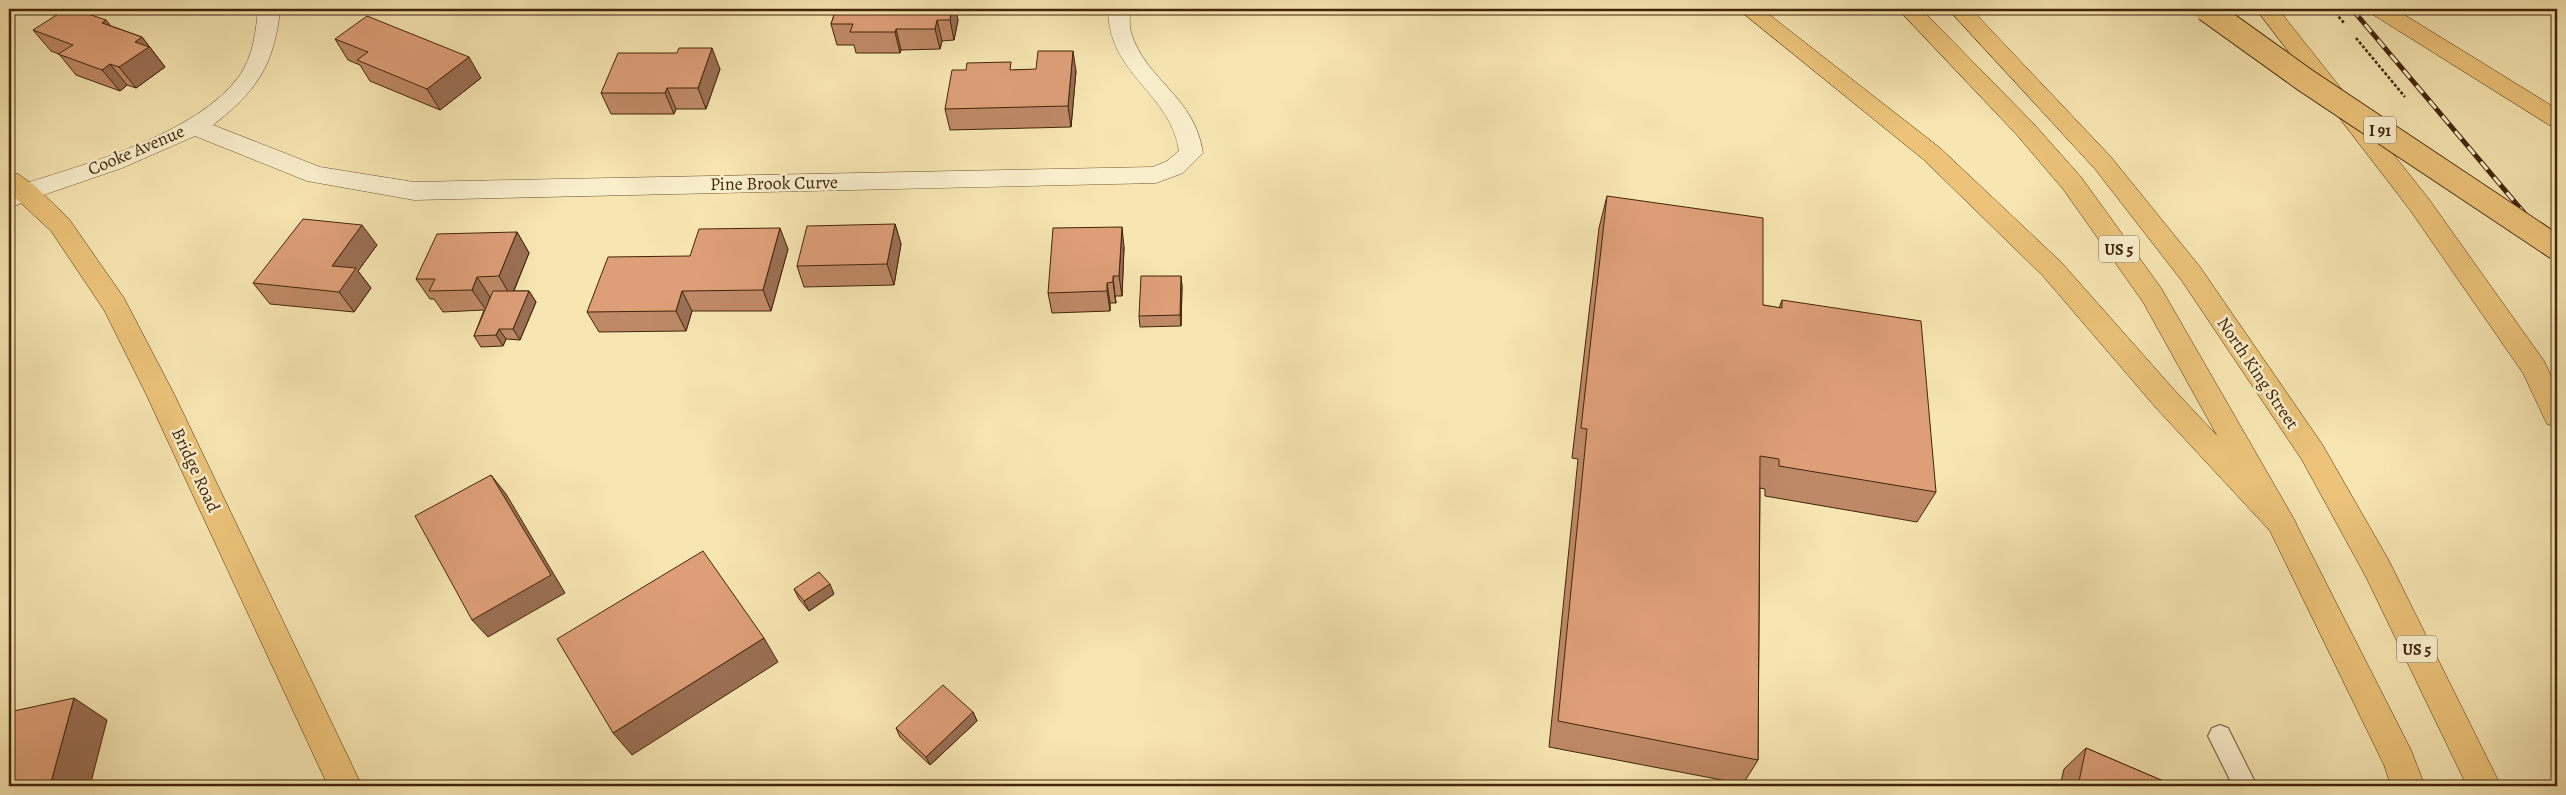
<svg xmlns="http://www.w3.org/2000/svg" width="2566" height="795" viewBox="0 0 2566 795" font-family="Alegreya,serif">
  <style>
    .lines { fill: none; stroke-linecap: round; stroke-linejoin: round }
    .lane-casing { stroke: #6f5535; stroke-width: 2 }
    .street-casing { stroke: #6f5535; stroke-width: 1 }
    .secondary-casing { stroke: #42250b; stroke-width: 1 }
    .primary-casing { stroke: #42250b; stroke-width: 1 }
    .highway-casing { stroke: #42250b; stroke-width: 1 }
    .path { stroke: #42250b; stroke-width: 2.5; stroke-dasharray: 3 2; stroke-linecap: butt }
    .lane { fill: #faefcd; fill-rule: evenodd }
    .street { fill: #faefcd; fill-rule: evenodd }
    .secondary { fill: #faefcd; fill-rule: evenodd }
    .primary { fill: #ecc379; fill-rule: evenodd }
    .highway { fill: #ecc379; fill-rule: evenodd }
    .rail-casing { stroke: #42250b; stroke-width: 5 }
    .rail { stroke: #faefcd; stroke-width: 3; stroke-dasharray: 10; stroke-linecap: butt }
    .highway-bridge-casing { stroke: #42250b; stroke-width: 26; stroke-linecap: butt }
    .highway-bridge { stroke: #ecc379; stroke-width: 24 }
    .wall { fill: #bf8967; stroke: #42250b }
    .shaded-wall { fill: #9b6f54; stroke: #42250b }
    .building { fill: #de9f78; stroke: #42250b }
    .labels { text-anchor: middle; stroke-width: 5; stroke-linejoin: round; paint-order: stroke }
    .shield { fill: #faefcd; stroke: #796245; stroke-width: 1 }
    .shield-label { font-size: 16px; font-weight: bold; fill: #42250b }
    .street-label { font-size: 18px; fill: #42250b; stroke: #faefcd }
  </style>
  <rect width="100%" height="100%" fill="#f7e6b2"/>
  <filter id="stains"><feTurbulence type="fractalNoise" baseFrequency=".004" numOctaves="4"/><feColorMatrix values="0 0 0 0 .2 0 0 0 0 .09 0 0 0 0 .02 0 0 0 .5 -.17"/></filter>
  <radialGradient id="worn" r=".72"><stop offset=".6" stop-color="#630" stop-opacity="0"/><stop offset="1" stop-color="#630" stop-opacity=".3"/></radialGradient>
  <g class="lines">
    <g class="lane-casing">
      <path id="lane" d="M2220 725 2228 728 2257 786H2233L2208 736 2212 728Z"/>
    </g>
    <g class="street-casing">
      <path id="street" d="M258 9H280C275 64 256 92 213 125L320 167 414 182 1153 167 1167 161 1179 151C1171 93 1108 75 1108 9H1130C1130 16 1129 25 1131 32 1145 80 1195 96 1203 153L1183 173 1156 183 414 200 307 181 195 136 122 168 26 201 17 198 14 192 17 186C85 164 197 135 240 75 253 56 256 31 258 9Z"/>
    </g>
    <g class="secondary-casing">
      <path id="secondary" d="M26 183 35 186 38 192 35 198 9 208V189Z"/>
    </g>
    <g class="primary-casing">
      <path id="primary" d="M1898 9H1921L2032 122 2081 177 2161 288 2291 514 2411 750 2425 786H2391L2384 765 2270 531 2143 302 2063 189 2016 134Z
        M1948 9H1971L2111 157 2200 267 2322 444 2388 559 2501 786H2467L2366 577 2302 460 2182 281 2095 169Z
        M9 172 18 174 35 186 69 219 124 298 174 394 362 786H328L146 394 104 310 51 231 9 192Z"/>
    </g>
    <g class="highway-casing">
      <path id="highway" d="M1738 9H1762L1940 148 2061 262 2177 393 2291 514 2296 523 2291 532 2281 535 2271 532 2157 409 2043 276 1924 160Z
        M2256 9H2278L2428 198 2544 361 2557 388V427L2547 424 2523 373 2410 210Z
        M2369 9H2395L2557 109V127L2549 125 2372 14Z"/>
    </g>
    <path class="path" d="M2332 9 2345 24
      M2356 38 2405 97"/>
    <use href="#lane" class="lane"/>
    <use href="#street" class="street"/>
    <use href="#secondary" class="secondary"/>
    <use href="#primary" class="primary"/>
    <use href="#highway" class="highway"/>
    <g class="rail-casing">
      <path id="rail" d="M2352 9 2557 252"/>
    </g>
    <use href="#rail" class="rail"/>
    <g class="highway-bridge-casing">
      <path id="highway-bridge" d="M2206 9 2305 80 2557 248"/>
    </g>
    <use href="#highway-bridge" class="highway-bridge"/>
  </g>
  <path class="wall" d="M836 9 958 20 954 40 942 41 940 49 901 50 900 53H856L854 45H837L831 24Z
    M111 26 142 37 165 67 136 88 127 85 120 91 76 75 59 54 51 51 33 30Z
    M335 39 481 78 440 110 370 81 360 65 348 60Z
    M720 69 706 109H676L674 114H611L601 93Z
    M1013 70 1076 71 1071 127 950 130 945 109Z
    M1607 196 1763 305 1779 308 1782 300 1936 492 1917 522 1765 496V489L1760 488 1758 760 1743 784 1549 747 1578 459 1572 458 1599 228Z
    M895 224 901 244 894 285 804 287 797 266Z
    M517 232 529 253 514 291H529L536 302 520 340 506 339 503 346 481 347 474 336 484 310 443 312 434 299H430L416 279Z
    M377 245 358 271 371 288 354 312 270 304 253 283Z
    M1124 247 1122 296H1115L1116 303H1110V311L1052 313 1048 293Z
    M788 249 771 311H692L686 331 599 332 587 312 690 256Z
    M1181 276 1182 287 1181 326 1140 327 1139 316Z
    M794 589 834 594 809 611 799 599Z
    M973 712 977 721 930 765 900 737 896 728Z
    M2086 748 2175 786H2060L2064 769Z"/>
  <path class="shaded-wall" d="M9 9H14L9 12Z
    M952 9H956L958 20 954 40 950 20Z
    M106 20 123 41 102 23Z
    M937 20 942 41 940 49 935 29Z
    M896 29 901 50 900 53 895 32Z
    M142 37 165 67 136 88 119 67 135 42Z
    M712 48 720 69 706 109 698 88Z
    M1073 51 1076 71 1071 127 1068 106Z
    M469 57 481 78 440 110 427 89Z
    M110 64 127 85 120 91 102 70Z
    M667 88 676 109 674 114 665 93Z
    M895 224 901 244 894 285 887 264Z
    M362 225 377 245 358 271 371 288 354 312 339 292 332 266Z
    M1122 227 1124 247 1122 296 1119 276Z
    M780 228 788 249 771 311 763 290Z
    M517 232 529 253 511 297 499 276Z
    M1113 276 1115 296 1116 303 1113 282Z
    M1181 276 1182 287 1181 326 1180 315Z
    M477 277 490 297 486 310 472 290Z
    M1107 283 1110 303V311L1107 291Z
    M529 291 536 302 520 340 513 329Z
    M682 291 692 311 686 331 676 311Z
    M499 329 506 339 503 346 496 335Z
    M491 475 506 494 565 593 488 637 472 620Z
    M830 584 834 594 809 611 804 601Z
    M764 638 778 662 632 755 613 733Z
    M74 698 107 720 90 786H50Z
    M973 712 977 721 930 765 926 757Z"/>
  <path class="building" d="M66 9H74L106 20 102 23 142 37 135 42 149 47 119 67 110 64 102 70 58 54 73 45 33 30Z
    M836 9H952L950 20H937L935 29H896L895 32H850L853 24H831Z
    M367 16 469 57 427 89 357 60 368 52 335 39Z
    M679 48H712L698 88H667L665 93H601L618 53H677Z
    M1038 51H1073L1068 106 945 109 952 70H966L967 63 1011 62 1010 70 1036 69Z
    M1607 196 1763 218V305L1782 308V300L1921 321 1936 492 1779 466V459L1760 456 1758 760 1558 721 1587 429 1581 428Z
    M303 219 362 225 332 266 356 268 339 292 253 283Z
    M895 224 887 264 797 266 807 226Z
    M1122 227 1119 276H1113V282L1107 283V291L1048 293 1053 228Z
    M780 228 763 290 682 291 676 311 587 312 608 257 690 256 699 229Z
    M517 232 499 276 477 277 472 290 429 291 435 279H416L437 234Z
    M1141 276H1181L1180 315 1139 316Z
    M493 291H529L513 329H499L496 335 474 336Z
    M491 475 551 575 472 620 415 516Z
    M703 551 764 638 613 733 557 639Z
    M819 572 830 584 804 601 794 589Z
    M943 685 973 712 926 757 896 728Z
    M74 698 50 786H9V712Z
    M2086 748 2175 786H2078Z"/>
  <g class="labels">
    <g class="shield">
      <rect x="2364" y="116.5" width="32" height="27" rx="4"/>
      <rect x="2099" y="235.5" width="40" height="27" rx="4"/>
      <rect x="2397" y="635.5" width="40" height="27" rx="4"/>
    </g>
    <g class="shield-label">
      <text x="2380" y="136">I 91</text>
      <text x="2119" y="255">US 5</text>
      <text x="2417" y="655">US 5</text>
    </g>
    <g class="street-label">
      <text transform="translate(136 150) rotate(-23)" y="6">Cooke Avenue</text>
      <text transform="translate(774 183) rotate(-1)" y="6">Pine Brook Curve</text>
      <text transform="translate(2258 373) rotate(56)" y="6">North King Street</text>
      <text transform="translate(196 470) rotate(65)" y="6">Bridge Road</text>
    </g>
  </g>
  <rect width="2566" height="795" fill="none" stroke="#f7e6b2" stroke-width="30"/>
  <rect x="10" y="10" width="2546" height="775" fill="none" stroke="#42250b" stroke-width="2.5"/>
  <rect x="15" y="15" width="2536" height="765" fill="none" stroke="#42250b"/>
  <rect width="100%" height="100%" filter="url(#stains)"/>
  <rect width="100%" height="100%" fill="url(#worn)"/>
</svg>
